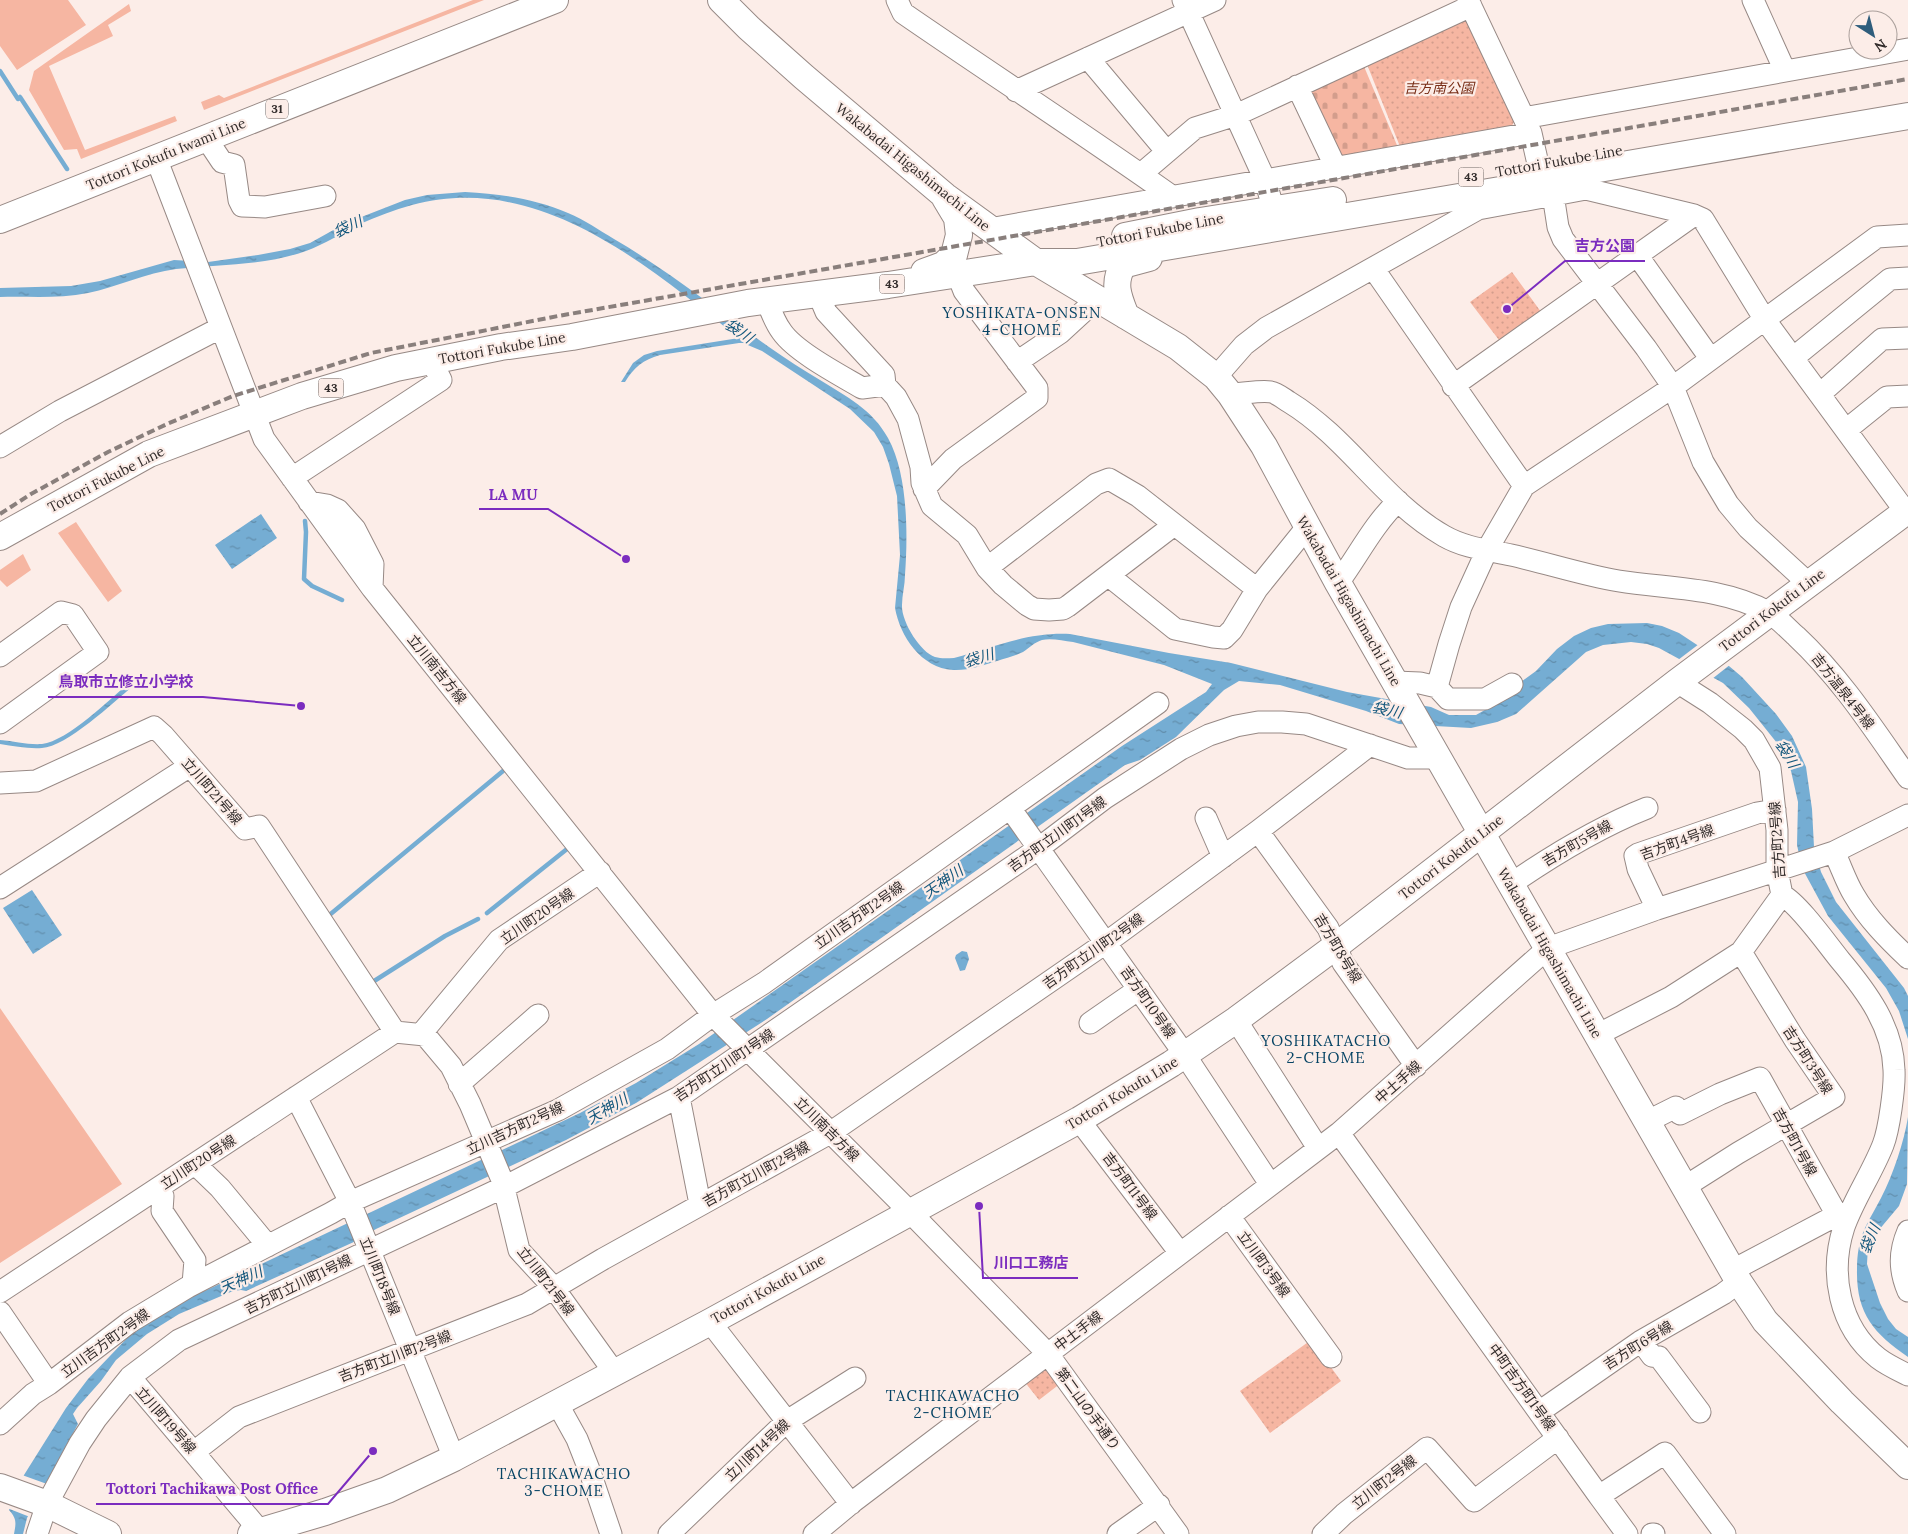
<svg xmlns="http://www.w3.org/2000/svg" width="1908" height="1534" viewBox="0 0 1908 1534" font-family="Lora,'Noto Sans JP',serif">
  <style>
    .green { fill: #f6b6a2 }
    .cemetery { fill: url(#cemetery-stones) }
    .park { fill: url(#park-dots) }
    .water { fill: url(#water-ripples) }
    .pier { fill: #fcede8 }
    .lines { fill: none; stroke-linecap: round; stroke-linejoin: round }
    .stream { stroke: #75add3; stroke-width: 4.5 }
    .minor-casing { stroke: #978985; stroke-width: 23 }
    .major-casing { stroke: #978985; stroke-width: 28 }
    .minor { stroke: #fff; stroke-width: 21 }
    .major { stroke: #fff; stroke-width: 26 }
    .rail { stroke: #897f7c; stroke-width: 4; stroke-dasharray: 8 4; stroke-linecap: butt }
    .labels { text-anchor: middle; stroke-width: 4.5; stroke-linejoin: round; paint-order: stroke }
    .shield { fill: #fcede8; stroke: #6f6664; stroke-width: 1 }
    .shield-label { font-size: 12px; font-weight: bold; fill: #322c2b }
    .park-label { font-size: 14px; font-style: italic; fill: #782d16; stroke: #fcede8 }
    .street-label { font-size: 14px; fill: #322c2b; stroke: #fcede8 }
    .water-label { font-size: 15px; font-style: italic; fill: #14577c; stroke: #fcede8 }
    .neighbourhood-label { font-size: 15px; letter-spacing: 1px; fill: #054364; stroke: #fcede8 }
    .leader { fill: none; stroke: #7b2cbf; stroke-width: 2 }
    .callout-dot { fill: #7b2cbf; stroke: #fcede8; stroke-width: 2 }
    .callout-label { font-size: 15px; text-anchor: middle; font-weight: bold; fill: #7b2cbf; stroke: #fcede8; stroke-width: 4.5; stroke-linejoin: round; paint-order: stroke }
  </style>
  <defs>
    <pattern id="cemetery-stones" width="16" height="16" patternUnits="userSpaceOnUse" patternTransform="scale(1.25)"><rect width="16" height="16" fill="#f6b6a2"/><path d="M2 7V4a2 2 0 0 1 4 0v3zM10 15v-3a2 2 0 0 1 4 0v3z" fill="#d39d8c"/></pattern>
    <pattern id="park-dots" width="8" height="8" patternUnits="userSpaceOnUse" patternTransform="scale(1.25)"><rect width="8" height="8" fill="#f6b6a2"/><path d="M2 2h.1M6 6h.1" fill="none" stroke="#d39d8c" stroke-width="1.8" stroke-linecap="round"/></pattern>
    <pattern id="water-ripples" width="26" height="14" patternUnits="userSpaceOnUse" patternTransform="scale(1.25)"><rect width="26" height="14" fill="#75add3"/><path d="M2 4q2-2 4 0t4 0M15 11q2-2 4 0t4 0" fill="none" stroke="#618dab"/></pattern>
  </defs>
  <rect width="100%" height="100%" fill="#fcede8"/>
  <path class="green" d="M0 0H68L86 25 17 70 0 46Z
    M473 0H484L204 110 201 102 219 95 224 98Z
    M129 4 131 11 108 25 113 36 49 66 85 150 175 116 177 121 81 159 77 149 64 150 29 90 34 71Z
    M76 522 122 591 108 602 58 533Z
    M23 554 31 570 7 587 0 580V570Z
    M0 1008 122 1184 0 1263Z"/>
  <path class="cemetery" d="M1363 64 1399 150 1338 161 1305 91Z"/>
  <path class="park" d="M1460 19 1467 22 1514 122 1510 129 1401 149 1366 62Z
    M1512 272 1544 316 1502 344 1470 302Z
    M1311 1340 1341 1381 1270 1433 1240 1391Z
    M1040 1369 1052 1371 1061 1383 1039 1400 1024 1381Z"/>
  <path class="water" d="M465 192C502 194 535 199 568 213 585 220 599 230 614 239 669 271 718 311 769 347 786 359 803 370 820 380 846 396 873 410 888 438 908 474 908 535 905 575 905 585 902 595 902 605 901 621 920 652 935 657 942 659 948 658 954 658 994 647 1028 632 1070 634L1169 653 1231 663 1347 692 1431 707 1449 715H1476L1506 698 1517 685 1536 671 1557 649 1574 636 1591 628 1608 624 1647 623 1662 626 1679 633 1729 666 1742 677 1776 714 1792 736 1806 767 1812 809 1814 847 1821 872 1836 902 1904 988 1908 996V1039L1899 1011 1886 988 1828 916 1802 868 1797 845 1798 802 1791 771 1781 748 1749 708 1723 683 1659 648 1647 644 1631 642 1603 645 1586 652 1516 714 1497 722 1471 728 1399 724 1366 711 1280 685 1239 681 1224 690 1176 737 1140 760 1125 765 767 1019 636 1103 566 1140 376 1229 356 1241 246 1291 241 1290 233 1291 179 1314 147 1334 116 1360 101 1381 77 1408 73 1414 78 1424 27 1518 23 1534H14C16 1523 17 1519 9 1510L24 1475 66 1408 88 1379 130 1335 144 1323 192 1297 580 1113 636 1083 699 1044 1122 746 1206 692 1212 684 1164 665 1073 642C1063 641 1052 638 1042 640 1035 642 1029 648 1023 652 1015 656 1006 658 997 661 983 665 968 671 953 670 921 668 900 636 895 608L900 555 897 496 889 464 883 447 874 432 850 409 762 351 743 343H739L660 355C643 360 634 367 625 382H621L633 363 644 355 657 351 739 338C646 265 539 171 412 205 394 210 376 217 360 224 342 233 325 244 306 251 264 266 220 264 176 269 146 273 117 287 88 293 59 299 29 296 0 297V288L71 286 100 281 174 260 208 262 258 255 290 249 310 243 346 223 405 200 427 195Z
    M261 514 277 538 232 569 215 545Z
    M130 682 133 686C114 702 66 747 42 748 28 749 14 746 0 744V740C14 741 28 745 42 744 68 741 110 699 130 682Z
    M32 890 62 935 33 954 3 908Z
    M962 951 967 952 969 959 965 970 960 971 955 958 956 955Z
    M1908 1117 1907 1184 1899 1206 1873 1237 1868 1246 1867 1264 1880 1303 1888 1319 1896 1329 1908 1337V1357C1873 1333 1856 1313 1857 1269 1857 1255 1859 1241 1865 1228 1870 1217 1876 1208 1881 1198 1893 1175 1904 1142 1908 1117Z"/>
  <path class="pier" d="M1699 644 1731 664 1712 679 1678 660Z
    M22 1475 47 1484 30 1517 7 1508Z"/>
  <g class="lines">
    <path class="stream" d="M0 71 18 99 20 97 67 169
      M305 521 306 532 304 579 312 586 342 600
      M487 913 567 849
      M327 917 503 771
      M371 983 445 936 478 919"/>
    <g class="minor-casing">
      <path id="minor" d="M897 0 903 13C993 75 1084 134 1173 197
        M1183 0 1265 180 1274 210
        M1468 0 1524 118 1908 49
        M1753 0 1785 71
        M1088 58 1167 152
        M1297 86 1336 168
        M1016 91 1215 0
        M1524 118 1531 133 1538 164 1554 201 1558 227 1563 239 1646 348 1673 387 1703 462 1728 504 1748 528 1808 583
        M206 138 222 162 234 165 239 200 242 206 265 207 325 196
        M156 158 264 439 372 588 713 1015 910 1212 1048 1354 1178 1534
        M1141 174 1195 128 1236 115 1471 6
        M989 229 1531 133
        M1637 255 1710 358
        M1373 268 1524 486
        M818 293 826 312 884 375 885 385 896 397 908 419 921 467 922 483 932 506 967 535 987 568 1003 585 1027 605 1034 609 1049 610 1063 609 1068 606 1174 525
        M767 301C771 312 775 323 782 332 796 352 840 375 862 388L885 385
        M1793 358 1890 279 1908 278
        M1017 362 1060 333 1097 299
        M1216 377 1244 345 1266 328 1478 209 1586 189 1694 215 1703 219 1765 320 1905 511
        M1453 386 1694 215
        M1230 394C1242 394 1261 390 1271 392 1277 393 1284 399 1289 402 1348 438 1384 502 1444 536 1465 548 1488 550 1511 555 1547 563 1583 575 1619 581 1669 589 1722 587 1768 612 1778 618 1787 628 1796 636 1841 678 1873 728 1908 778
        M1820 394 1882 339 1908 338
        M1846 430 1887 397 1908 396
        M0 447 60 411 220 328
        M292 478 441 380 431 360
        M924 489 953 459 1037 398V388L964 291 957 273
        M309 502 327 505 338 510 355 529 373 564 372 588
        M987 568 1096 484 1109 479 1138 496 1257 589
        M1109 576 1175 629 1213 637 1224 638 1232 630 1257 589 1307 527
        M1338 583C1358 556 1373 525 1398 501
        M0 656 61 612 73 615 98 652 0 723
        M1395 682 1420 683 1437 687 1449 644 1461 607 1487 550 1524 486 1673 387 1877 237 1908 235
        M1437 687 1448 699H1485L1512 684
        M0 783 36 781 154 727 163 735 245 829 259 826 395 1032
        M1010 808 1158 703
        M1206 818 1223 857
        M1258 831 1328 928 1343 963 1416 1066
        M1834 852C1841 866 1846 882 1854 895 1868 919 1888 939 1908 958
        M1511 884C1553 855 1599 827 1647 808
        M0 888 190 766
        M1782 895C1799 904 1827 944 1840 960 1867 992 1893 1027 1894 1070 1895 1087 1889 1130 1883 1145 1872 1173 1854 1199 1844 1227 1829 1273 1839 1327 1878 1358 1887 1365 1898 1370 1908 1375
        M1657 909 1638 869 1635 856 1638 854 1757 813 1775 810
        M1236 1020 1318 1148
        M1090 1023 1139 989
        M395 1032 425 1035 451 1066 470 1104 502 1180 519 1250 553 1287 614 1372
        M421 1034 499 940 600 872
        M1597 1035 1671 997 1741 952 1782 895 1777 870V830L1770 768 1754 740 1743 729 1710 703 1677 682
        M459 1084 538 1015
        M296 1097 350 1202 454 1458
        M679 1097 700 1204
        M1079 1120 1180 1253
        M1648 1121 1676 1107 1680 1114 1720 1094 1760 1078 1837 1215 1733 1270
        M1339 1133 1599 1496 1665 1453 1725 1534
        M195 1164 220 1188 268 1246
        M1686 1186 1738 1153 1834 1097 1795 1040 1741 952
        M159 1188 163 1196 162 1211 195 1260 193 1284
        M1229 1216 1331 1357
        M1908 1231C1899 1252 1899 1270 1908 1291
        M0 1292 395 1032
        M0 1312 49 1384
        M710 1322 851 1504
        M1641 1341 1652 1356 1659 1357 1700 1412
        M130 1377 260 1531
        M557 1403 577 1439 590 1472 611 1534
        M1539 1412 1641 1341 1723 1294 1739 1282
        M0 1424 33 1394 49 1384 130 1322 188 1287 331 1213 350 1202 558 1110 667 1049 713 1015 764 983 1010 808 1185 1055 1270 1184
        M194 1452 239 1417 527 1304 603 1259 830 1133 1107 942 1258 831 1370 745
        M1599 1496 1627 1534
        M37 1534 47 1504 80 1443 96 1419 130 1377 179 1340 504 1187 679 1097 1039 848 1105 798 1181 749 1209 735 1236 726 1258 722H1282L1306 724 1408 758H1439
        M669 1534 787 1421 855 1378
        M814 1534 854 1501 1339 1133 1548 948 1657 909 1834 852 1908 815
        M1118 1534 1159 1505
        M1323 1534 1344 1514 1427 1448 1474 1501 1558 1438
        M1652 1534H1654"/>
    </g>
    <g class="major-casing">
      <path id="major" d="M721 0 749 28 804 77 945 196 1036 262 1178 347 1216 377 1230 394 1264 446 1338 583 1739 1282 1765 1321 1842 1402 1908 1466
        M0 220 555 0
        M1125 236 1200 221 1333 200
        M924 272 943 265 954 255 959 235 957 218 945 198
        M1126 316C1119 298 1112 284 1123 265L1149 258
        M0 537 149 454 302 396 396 368 501 347 572 337 748 303 888 285 1036 262H1077L1500 190 1587 171 1908 116
        M0 1487 47 1504 108 1534
        M251 1534 325 1512 387 1490 454 1458 710 1322 1079 1120 1171 1064 1236 1020 1336 946 1677 682 1908 510"/>
    </g>
    <use href="#minor" class="minor"/>
    <use href="#major" class="major"/>
    <path class="rail" d="M0 514 31 494 108 452 167 424 233 396 371 353 558 316 1908 79"/>
  </g>
  <g class="labels">
    <g class="shield">
      <rect x="266" y="99.5" width="22" height="19" rx="4"/>
      <rect x="1458.5" y="167.5" width="25" height="19" rx="4"/>
      <rect x="879.5" y="274.5" width="25" height="19" rx="4"/>
      <rect x="318.5" y="378.5" width="25" height="19" rx="4"/>
    </g>
    <g class="shield-label">
      <text x="277" y="113">31</text>
      <text x="1471" y="181">43</text>
      <text x="892" y="288">43</text>
      <text x="331" y="392">43</text>
    </g>
    <g class="park-label">
      <text x="1439" y="93">吉方南公園</text>
    </g>
    <g class="street-label">
      <text transform="translate(166 154) rotate(-22)" y="5">Tottori Kokufu Iwami Line</text>
      <text transform="translate(1559 161) rotate(-10)" y="5">Tottori Fukube Line</text>
      <text transform="translate(913 167) rotate(39)" y="5">Wakabadai Higashimachi Line</text>
      <text transform="translate(1160 230) rotate(-11)" y="5">Tottori Fukube Line</text>
      <text transform="translate(502 348) rotate(-10)" y="5">Tottori Fukube Line</text>
      <text transform="translate(106 479) rotate(-27)" y="5">Tottori Fukube Line</text>
      <text transform="translate(1349 601) rotate(60)" y="5">Wakabadai Higashimachi Line</text>
      <text transform="translate(1772 610) rotate(-37)" y="5">Tottori Kokufu Line</text>
      <text transform="translate(437 669) rotate(51)" y="5">立川南吉方線</text>
      <text transform="translate(1843 691) rotate(52)" y="5">吉方温泉4号線</text>
      <text transform="translate(212 791) rotate(49)" y="5">立川町21号線</text>
      <text transform="translate(1057 834) rotate(-36)" y="5">吉方町立川町1号線</text>
      <text transform="translate(1777 840) rotate(-94)" y="5">吉方町2号線</text>
      <text transform="translate(1677 842) rotate(-20)" y="5">吉方町4号線</text>
      <text transform="translate(1577 843) rotate(-30)" y="5">吉方町5号線</text>
      <text transform="translate(1451 857) rotate(-38)" y="5">Tottori Kokufu Line</text>
      <text transform="translate(859 915) rotate(-35)" y="5">立川吉方町2号線</text>
      <text transform="translate(537 916) rotate(-35)" y="5">立川町20号線</text>
      <text transform="translate(1338 948) rotate(59)" y="5">吉方町8号線</text>
      <text transform="translate(1093 951) rotate(-35)" y="5">吉方町立川町2号線</text>
      <text transform="translate(1550 953) rotate(60)" y="5">Wakabadai Higashimachi Line</text>
      <text transform="translate(1148 1002) rotate(55)" y="5">吉方町10号線</text>
      <text transform="translate(1808 1060) rotate(57)" y="5">吉方町3号線</text>
      <text transform="translate(724 1065) rotate(-34)" y="5">吉方町立川町1号線</text>
      <text transform="translate(1398 1082) rotate(-41)" y="5">中土手線</text>
      <text transform="translate(1122 1093) rotate(-31)" y="5">Tottori Kokufu Line</text>
      <text transform="translate(515 1128) rotate(-25)" y="5">立川吉方町2号線</text>
      <text transform="translate(827 1129) rotate(45)" y="5">立川南吉方線</text>
      <text transform="translate(1795 1142) rotate(61)" y="5">吉方町1号線</text>
      <text transform="translate(198 1162) rotate(-33)" y="5">立川町20号線</text>
      <text transform="translate(756 1174) rotate(-29)" y="5">吉方町立川町2号線</text>
      <text transform="translate(1130 1186) rotate(53)" y="5">吉方町11号線</text>
      <text transform="translate(1264 1264) rotate(54)" y="5">立川町3号線</text>
      <text transform="translate(380 1276) rotate(68)" y="5">立川町18号線</text>
      <text transform="translate(546 1281) rotate(52)" y="5">立川町21号線</text>
      <text transform="translate(298 1284) rotate(-26)" y="5">吉方町立川町1号線</text>
      <text transform="translate(768 1289) rotate(-29)" y="5">Tottori Kokufu Line</text>
      <text transform="translate(1078 1331) rotate(-37)" y="5">中土手線</text>
      <text transform="translate(105 1343) rotate(-36)" y="5">立川吉方町2号線</text>
      <text transform="translate(1638 1345) rotate(-32)" y="5">吉方町6号線</text>
      <text transform="translate(395 1356) rotate(-21)" y="5">吉方町立川町2号線</text>
      <text transform="translate(1522 1387) rotate(54)" y="5">中町吉方町1号線</text>
      <text transform="translate(1088 1409) rotate(54)" y="5">第二山の手通り</text>
      <text transform="translate(166 1420) rotate(49)" y="5">立川町19号線</text>
      <text transform="translate(757 1450) rotate(-43)" y="5">立川町14号線</text>
      <text transform="translate(1384 1482) rotate(-38)" y="5">立川町2号線</text>
    </g>
    <g class="water-label">
      <text transform="translate(348 227) rotate(-25)" y="5">袋川</text>
      <text transform="translate(739 331) rotate(34)" y="5">袋川</text>
      <text transform="translate(979 658) rotate(-17)" y="5">袋川</text>
      <text transform="translate(1387 710) rotate(13)" y="5">袋川</text>
      <text transform="translate(1787 754) rotate(59)" y="5">袋川</text>
      <text transform="translate(943 882) rotate(-35)" y="5">天神川</text>
      <text transform="translate(607 1109) rotate(-30)" y="5">天神川</text>
      <text transform="translate(1870 1239) rotate(-67)" y="5">袋川</text>
      <text transform="translate(241 1280) rotate(-24)" y="5">天神川</text>
    </g>
    <g class="neighbourhood-label">
      <text x="1022" y="318">YOSHIKATA-ONSEN<tspan x="1022" dy="17">4-CHOME</tspan></text>
      <text x="1326" y="1046">YOSHIKATACHO<tspan x="1326" dy="17">2-CHOME</tspan></text>
      <text x="953" y="1401">TACHIKAWACHO<tspan x="953" dy="17">2-CHOME</tspan></text>
      <text x="564" y="1479">TACHIKAWACHO<tspan x="564" dy="17">3-CHOME</tspan></text>
    </g>
  </g>
  <path class="leader" d="M1507 309L1565 261H1645M626 559L548 509H479M301 706L203 697H48M979 1206L983 1278H1078M373 1451L328 1504H96"/>
  <g class="callout-dot">
    <circle cx="1507" cy="309" r="5"/>
    <circle cx="626" cy="559" r="5"/>
    <circle cx="301" cy="706" r="5"/>
    <circle cx="979" cy="1206" r="5"/>
    <circle cx="373" cy="1451" r="5"/>
  </g>
  <g class="callout-label">
    <text x="1605" y="251">吉方公園</text>
    <text x="513" y="500">LA MU</text>
    <text x="126" y="687">鳥取市立修立小学校</text>
    <text x="1031" y="1268">川口工務店</text>
    <text x="212" y="1494">Tottori Tachikawa Post Office</text>
  </g>
  <g transform="translate(1873 35) rotate(144)"><circle r="24" fill="#fcede8" stroke="#aba09c"/>
  <path d="M0-4L9 19L0 12L-9 19Z" fill="#2e5d7c"/>
  <text y="-8" font-size="14" font-weight="bold" text-anchor="middle" fill="#322c2b">N</text>
  </g>
</svg>
